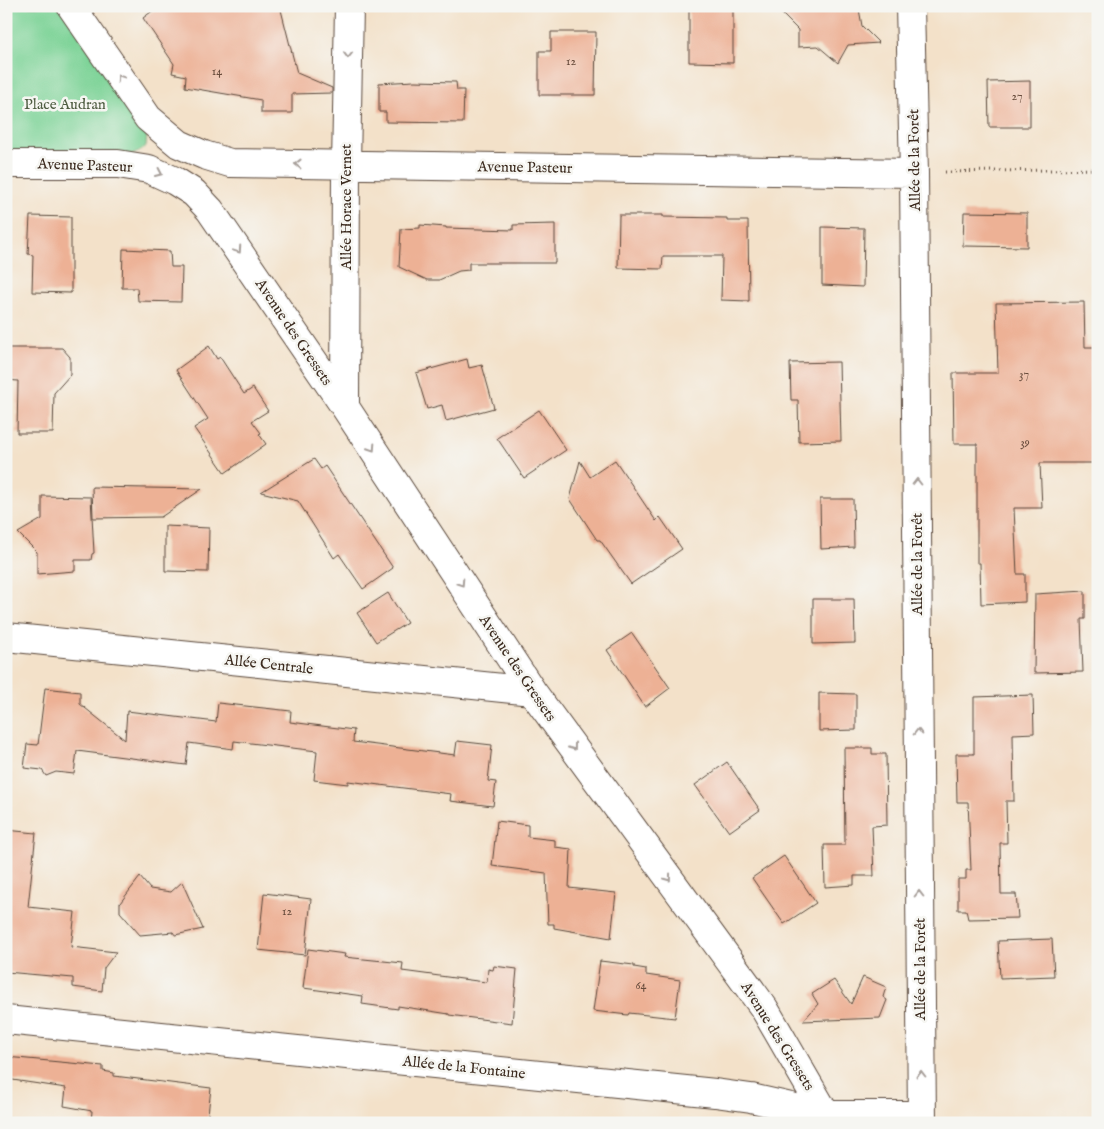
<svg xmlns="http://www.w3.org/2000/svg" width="1104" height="1129" viewBox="0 0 1104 1129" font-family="'IM FELL English',serif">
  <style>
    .green { fill: #7dd397; stroke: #5c7e5a }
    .building { fill: #edb195 }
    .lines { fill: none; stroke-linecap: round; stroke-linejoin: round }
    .minor-casing { stroke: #574538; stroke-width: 30 }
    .path { stroke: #574538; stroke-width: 3; stroke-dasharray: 1 4; stroke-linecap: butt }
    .minor { stroke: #fff; stroke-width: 28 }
    .oneway { stroke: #a79f9a }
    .labels { text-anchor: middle; stroke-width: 5; stroke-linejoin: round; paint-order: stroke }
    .number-label { font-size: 12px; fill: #684c3c }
    .park-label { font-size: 15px; fill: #4f5d42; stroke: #f6f6f2 }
    .street-label { font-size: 15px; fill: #3b2a1e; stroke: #f6f6f2 }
  </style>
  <rect width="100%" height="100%" fill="#f6f6f2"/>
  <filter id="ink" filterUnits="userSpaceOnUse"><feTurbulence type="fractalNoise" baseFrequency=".02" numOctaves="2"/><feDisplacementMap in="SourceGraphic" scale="10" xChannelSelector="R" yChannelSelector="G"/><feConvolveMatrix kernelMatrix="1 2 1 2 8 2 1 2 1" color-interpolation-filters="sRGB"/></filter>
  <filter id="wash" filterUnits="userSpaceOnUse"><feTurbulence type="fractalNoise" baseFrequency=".0096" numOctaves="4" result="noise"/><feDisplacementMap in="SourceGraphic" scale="20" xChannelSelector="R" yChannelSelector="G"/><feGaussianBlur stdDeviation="1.12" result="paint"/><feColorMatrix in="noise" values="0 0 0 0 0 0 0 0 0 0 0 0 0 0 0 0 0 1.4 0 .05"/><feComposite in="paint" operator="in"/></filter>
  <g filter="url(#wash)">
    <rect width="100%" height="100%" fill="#f3e1c9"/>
    <path class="green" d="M6 6H71L148 118 146 147 118 164H6Z"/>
    <g id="blocks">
      <path class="building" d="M159 6H280L297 73 332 88V93L292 94V113H261V100L185 87 186 76 172 73 174 64 143 18Z
        M689 6H733V63L689 62Z
        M859 9 862 26 879 43 848 45 838 63 818 46 798 47V30L779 11Z
        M551 32H596L595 95H539V51H551Z
        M414 81 456 82 457 90H464L463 123 386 122V112H379V83Z
        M1030 81V127H989L988 82Z
        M964 212 1027 213V247L963 246Z
        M619 215H663V217L727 218V221H748L749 301 721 300 722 256H663L662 269 618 268Z
        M30 216 71 217V293L32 292 33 255 28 254Z
        M555 224V263H469V270L459 271 439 280H427L399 267 401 229 420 228V225L446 227V228L513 230V225Z
        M822 227 864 228 863 287 822 285Z
        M123 249 170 251 171 267H182L181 302 138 301 137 288H122Z
        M1084 302 1085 347H1095L1098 428V463H1040L1042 508H1014L1017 574H1025V602L981 604 980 563H977V444H954L953 373H998L996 303Z
        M209 346 217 359 220 357 244 394 253 388 268 411 252 421 261 433 259 434 266 444 225 473 194 428 208 419 176 370Z
        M6 348H62L70 357V375L54 393 53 433H17L18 381 6 380Z
        M467 359 469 368 482 365 494 408 446 421 442 405 427 409 416 373Z
        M839 362 841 441 799 442 798 400H791L790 363Z
        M539 410 566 450 524 478 497 438Z
        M314 459 321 469 325 466 393 568 363 589 339 554 334 558 298 501 261 492Z
        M615 460 656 521 660 517 682 549 631 584 600 540H597L570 499 580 461 590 477Z
        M92 487 202 489 161 517 93 518Z
        M42 496 91 497 94 553 92 554 91 560H75V571L37 574V552L18 533 42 519Z
        M820 499H853L854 547 821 549Z
        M165 526 209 528 208 572 165 571Z
        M1085 591V619H1081L1083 672 1034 673 1035 594Z
        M388 593 407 623 376 642 357 613Z
        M813 599H854L855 643 813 644Z
        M632 633 670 688 645 707 607 650Z
        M45 688 80 692V704L125 740 127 711 216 722 218 703 291 711 290 722 354 730 353 742 455 755 457 741 492 745 488 781 496 782 493 806 450 801 451 794 348 781V784L314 780 317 751 234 741 233 749 189 743 186 765 77 751 74 774 56 772 46 776 42 770 24 768 27 744 38 745Z
        M819 693 856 694V730L819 731Z
        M1033 695 1034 733 1013 734 1014 801H1006L1007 843H1000L1001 894H1016L1018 918 968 919 966 910H958V879H966V870H971L968 802H957L956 754H974V697Z
        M844 748H872V754H886L887 825 872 826 874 876H854V885L825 887 824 845H845Z
        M727 762 760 810 729 832 695 785Z
        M497 821 528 825V837L555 840V847L571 849 569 888 616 893 611 938 554 928V924H548L546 873 492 866Z
        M6 830 36 833 28 907 75 912 71 947 116 952 104 968 102 991 73 987V978L6 972Z
        M784 856 816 903 784 924 752 878Z
        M140 877 150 889 171 892 182 882 203 929 175 935 173 932 140 935 120 912V903Z
        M264 893 311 899 305 955 258 950Z
        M1052 939 1054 976 1000 978 998 941Z
        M308 949 345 954 344 957 403 963 402 971 477 981 487 982 488 969 493 970 494 966 517 969 512 1023 449 1015V1014L398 1006V1009L362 1004 363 996 303 988Z
        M600 961 634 965V967L646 969V975L680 980 675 1018 629 1013 628 1015 593 1011Z
        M863 977 886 987 883 997 887 1000 880 1018 803 1021 818 1004 812 994 834 980 851 1004Z
        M6 1057 103 1066V1071L114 1073V1076L211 1088 207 1123H105L91 1122 92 1111 64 1106 66 1088 6 1079Z"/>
    </g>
  </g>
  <g filter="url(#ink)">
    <use href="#blocks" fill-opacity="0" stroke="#574538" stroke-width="1"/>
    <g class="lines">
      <g class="minor-casing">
        <path id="minor" d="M71 6 148 118 179 144 204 155 230 163 914 173
          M910 6 914 173 922 1123
          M6 164H118L149 169 175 181 194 193 210 210 345 407 532 691 764 1008 826 1115 832 1123
          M345 407 346 165 349 6
          M6 637 532 691
          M6 1020 715 1093 751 1098 826 1115H921"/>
      </g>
      <path class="path" d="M945 172 1098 169"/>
      <use href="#minor" class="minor"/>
    </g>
    <defs><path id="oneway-chevron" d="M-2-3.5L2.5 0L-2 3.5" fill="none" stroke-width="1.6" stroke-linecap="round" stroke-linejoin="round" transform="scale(1.25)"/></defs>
    <g class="oneway">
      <use href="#oneway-chevron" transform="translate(348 55) rotate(91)"/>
      <use href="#oneway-chevron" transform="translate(120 78) rotate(-124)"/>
      <use href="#oneway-chevron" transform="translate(298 164) rotate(-179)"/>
      <use href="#oneway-chevron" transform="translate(159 173) rotate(25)"/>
      <use href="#oneway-chevron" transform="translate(238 250) rotate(56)"/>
      <use href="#oneway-chevron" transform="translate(372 448) rotate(57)"/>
      <use href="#oneway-chevron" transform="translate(917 482) rotate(-90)"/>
      <use href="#oneway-chevron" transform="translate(461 583) rotate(57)"/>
      <use href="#oneway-chevron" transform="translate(918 732) rotate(-90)"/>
      <use href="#oneway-chevron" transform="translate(573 747) rotate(54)"/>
      <use href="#oneway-chevron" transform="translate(668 878) rotate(54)"/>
      <use href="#oneway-chevron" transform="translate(919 894) rotate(-90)"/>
      <use href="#oneway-chevron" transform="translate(921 1074) rotate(-90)"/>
    </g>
  </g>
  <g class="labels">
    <g class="number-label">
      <text x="571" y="65">12</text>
      <text x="217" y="75">14</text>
      <text x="1017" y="100">27</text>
      <text x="1024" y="378">37</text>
      <text x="1025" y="446">39</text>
      <text x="287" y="915">12</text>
      <text x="641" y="989">64</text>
    </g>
    <g class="park-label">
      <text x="65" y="109">Place Audran</text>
    </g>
    <g class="street-label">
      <text transform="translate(914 160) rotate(-91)" y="5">Allée de la Forêt</text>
      <text transform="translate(85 165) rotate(2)" y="5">Avenue Pasteur</text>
      <text transform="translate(525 167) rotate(1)" y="5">Avenue Pasteur</text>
      <text transform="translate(346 207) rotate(-90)" y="5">Allée Horace Vernet</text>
      <text transform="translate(294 332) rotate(56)" y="5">Avenue des Gressets</text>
      <text transform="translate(917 564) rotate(-90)" y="5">Allée de la Forêt</text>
      <text transform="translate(269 664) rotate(6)" y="5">Allée Centrale</text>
      <text transform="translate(518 668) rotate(56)" y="5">Avenue des Gressets</text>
      <text transform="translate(920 969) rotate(-90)" y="5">Allée de la Forêt</text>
      <text transform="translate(778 1036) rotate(58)" y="5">Avenue des Gressets</text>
      <text transform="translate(464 1067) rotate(6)" y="5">Allée de la Fontaine</text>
    </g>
  </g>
  <rect width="1104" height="1129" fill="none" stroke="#f6f6f2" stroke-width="25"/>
</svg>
